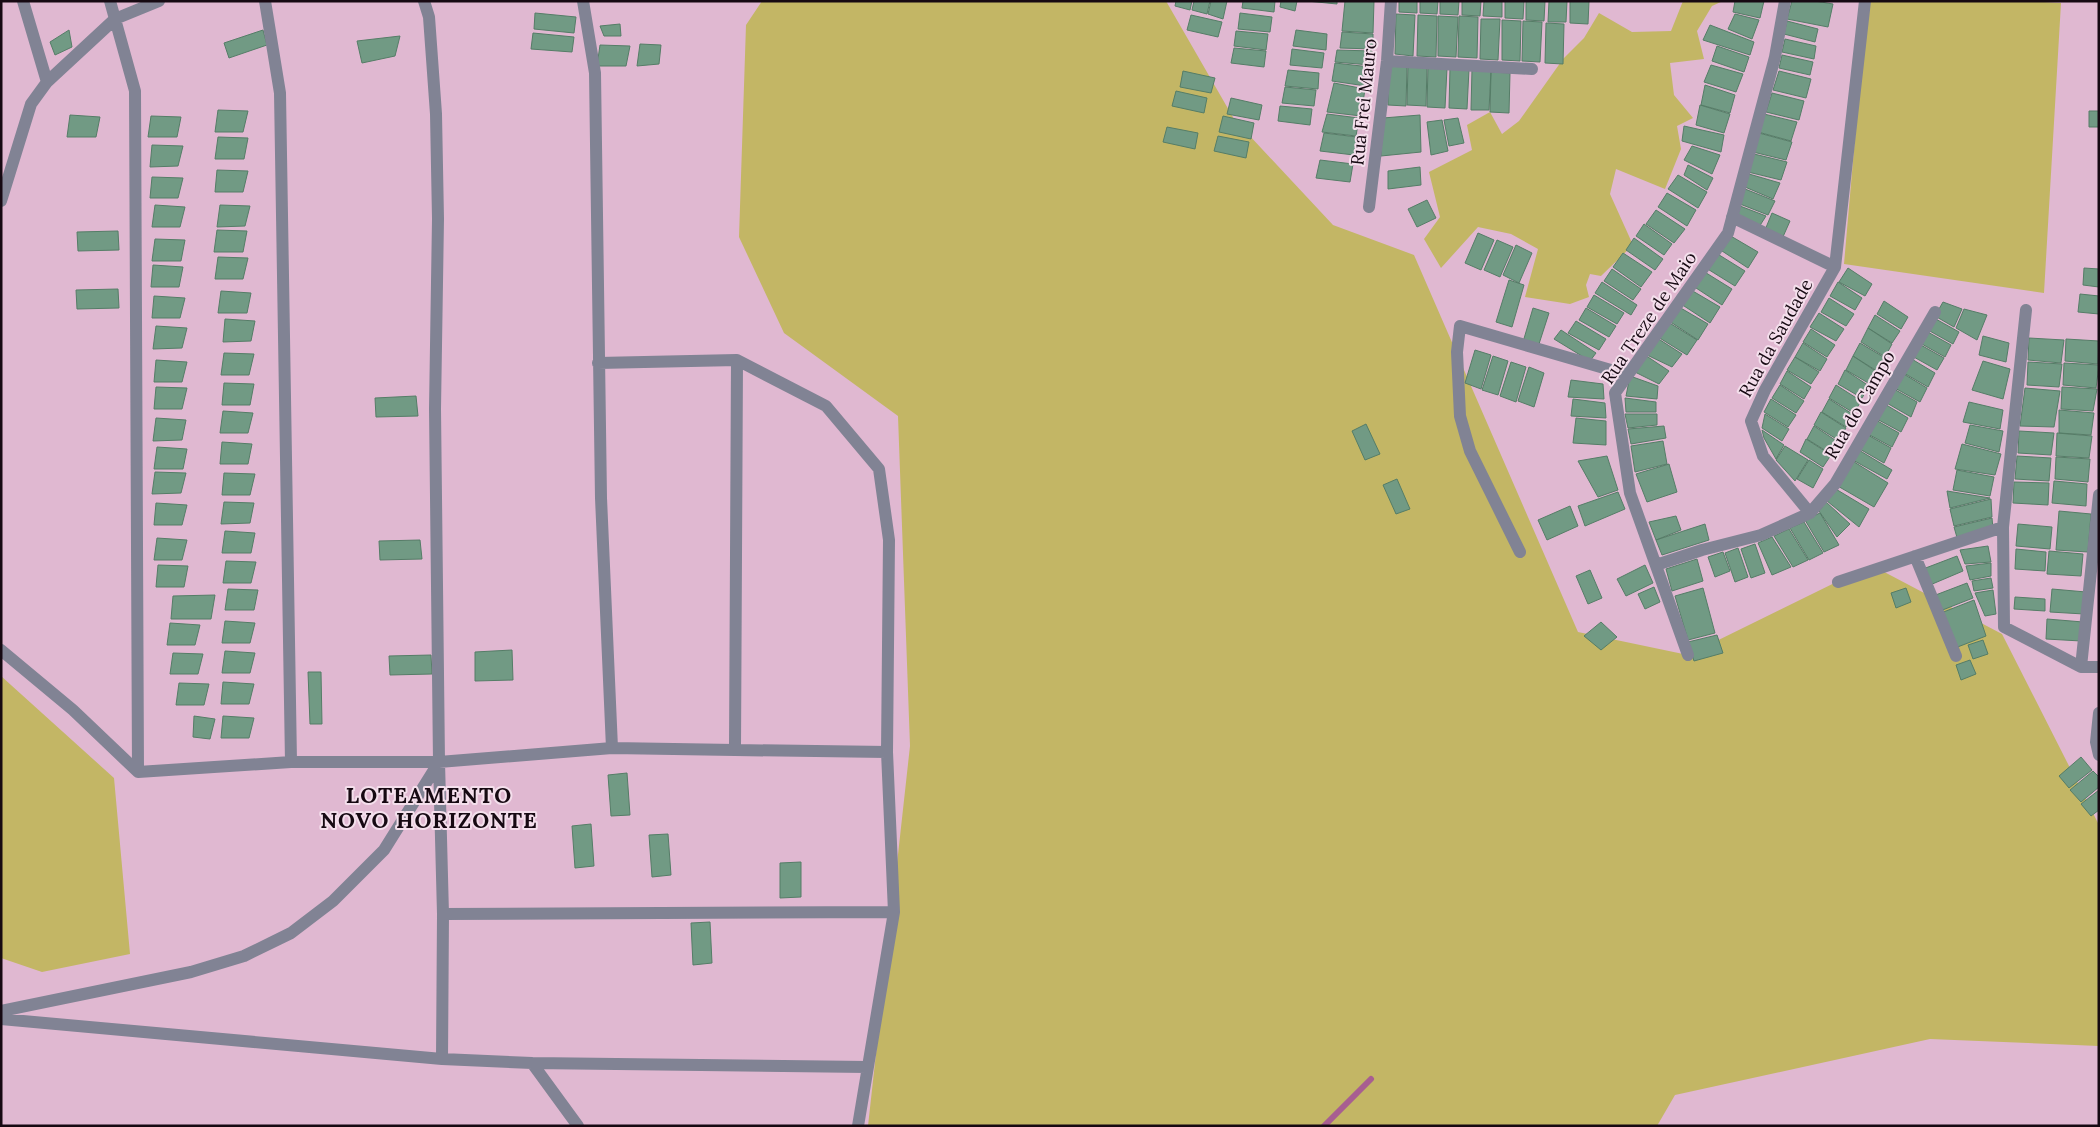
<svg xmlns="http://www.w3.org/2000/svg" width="2100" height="1127" viewBox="0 0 2100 1127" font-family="Lora,serif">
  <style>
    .green { fill: #c3b665 }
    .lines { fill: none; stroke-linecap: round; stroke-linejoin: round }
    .stream { stroke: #a85e91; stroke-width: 6 }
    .building { fill: #719a84; stroke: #557d67 }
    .minor { stroke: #818394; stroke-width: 12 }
    .labels { text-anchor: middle; stroke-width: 4; stroke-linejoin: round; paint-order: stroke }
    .street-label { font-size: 18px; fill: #160912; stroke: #f4dfec }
    .district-label { font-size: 22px; font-weight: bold; letter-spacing: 1px; fill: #160912; stroke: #f4dfec }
  </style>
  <rect width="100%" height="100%" fill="#e0b8d1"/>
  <path class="green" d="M762 1H1166L1234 119 1333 225 1414 255 1578 632 1688 655 1871 565 2002 634 2099 825V1046L1930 1039 1675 1095 1657 1126H868L910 746 898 416 784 333 739 237 746 25Z
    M1683 1H1723L1712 6 1697 31 1704 59 1670 63 1674 95 1693 118 1677 126 1681 149 1665 189 1616 169 1610 194 1633 245 1601 276 1590 274 1586 285 1589 297 1570 304 1525 297 1538 249 1511 234 1478 227 1441 268 1424 239 1440 217 1429 172 1472 150 1467 125 1490 112 1502 134 1519 121 1563 59 1584 38 1599 13 1632 32 1671 31Z
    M1867 1H2030L2061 3 2044 293 1844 264Z
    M1 676 114 778 130 954 42 972 1 958Z"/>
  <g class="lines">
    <path class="stream" d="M1324 1126 1371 1079"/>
  </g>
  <path class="building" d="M1176 1H1192L1190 10 1175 6Z
    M1194 1H1210L1207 14 1192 10Z
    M1211 1H1227L1223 19 1208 14Z
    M1243 1H1275L1274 12 1242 8Z
    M1281 1H1297L1295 11 1280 7Z
    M1307 1H1337V4Z
    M1345 1H1374L1373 33 1342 31Z
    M1399 1H1417V13L1399 12Z
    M1420 1H1438L1437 14 1420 13Z
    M1440 1H1459L1458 15 1440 14Z
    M1462 1H1481L1480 16 1462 15Z
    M1484 1H1502V17L1483 16Z
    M1505 1H1524L1523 19 1505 18Z
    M1526 1H1545L1544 21 1526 20Z
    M1549 1H1567L1566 22H1548Z
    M1570 1H1589L1588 24 1570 23Z
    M1735 1H1764L1760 18 1733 12Z
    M1792 1H1815L1833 4 1828 27 1787 19Z
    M535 13 576 17 574 33 534 29Z
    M1240 13 1272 17 1270 32 1238 29Z
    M1396 14 1415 15 1413 56 1395 54Z
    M1735 14 1759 20 1752 39 1728 29Z
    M1191 15 1222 22 1218 37 1187 30Z
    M1418 15 1437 16 1436 57 1417 56Z
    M1438 16 1458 17 1456 57 1438 56Z
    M1459 16 1478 17 1477 58 1458 57Z
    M1481 19H1500L1498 60 1480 59Z
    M1502 20 1521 21 1520 61 1502 60Z
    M1523 21 1542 22 1540 62 1522 61Z
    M1787 21 1818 29 1815 42 1784 34Z
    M1546 23 1564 24 1563 64 1545 63Z
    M620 24 621 36H604L600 26Z
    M1710 25 1754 42 1750 55 1703 40Z
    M69 30 72 47 55 55 50 42Z
    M263 30 267 45 229 58 224 43Z
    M1296 30 1327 34 1326 50 1293 46Z
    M1236 31 1268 34 1266 50 1234 46Z
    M1342 32 1373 34V49L1340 48Z
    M533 33 574 37 572 52 531 49Z
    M400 36 395 56 362 63 357 41Z
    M1785 39 1816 46 1814 59 1782 52Z
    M640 44 661 45 659 64 637 66Z
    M600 45 630 46 626 66H597Z
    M1717 46 1749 57 1744 72 1712 61Z
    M1234 48 1266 51 1264 67 1231 63Z
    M1292 49 1324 53 1322 68 1290 65Z
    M1337 50 1372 51 1370 65 1335 62Z
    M1782 55 1813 62 1810 75 1779 68Z
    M1335 63 1370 67 1366 86 1332 81Z
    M1389 65 1407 66 1406 106 1388 105Z
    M1408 65 1427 66 1426 106 1407 105Z
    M1711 65 1743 74 1736 92 1704 82Z
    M1428 66 1447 68 1445 108 1427 107Z
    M1450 68 1469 69 1467 109 1449 108Z
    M1472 69 1491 70 1489 110H1471Z
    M1288 70 1319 73 1318 89 1285 86Z
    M1183 71 1215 78 1211 93 1180 87Z
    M1779 71 1811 79 1806 98 1773 90Z
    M1491 72 1510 73 1509 113 1490 112Z
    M1334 83 1365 89 1361 116 1327 112Z
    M1705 85 1735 95 1730 113 1701 105Z
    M1285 87 1316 90 1314 106 1282 103Z
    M1176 91 1207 98 1204 113 1172 106Z
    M1772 93 1804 101 1799 120 1766 112Z
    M1231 98 1262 105 1259 120 1227 114Z
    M1700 105 1730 114 1724 133 1696 125Z
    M1280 106 1312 109 1310 125 1278 121Z
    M218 110 248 111 243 132H215Z
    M2089 111H2099V127H2089Z
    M1327 114 1359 118 1356 136 1322 132Z
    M1764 114 1797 122 1791 141 1758 132Z
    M70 115 100 117 96 137H67Z
    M1420 115 1421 152 1381 156 1383 118Z
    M151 116 181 117 177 137H148Z
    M1223 116 1254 123 1251 139 1219 132Z
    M1458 118 1464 143 1449 146 1444 120Z
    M1442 120 1448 151 1431 155 1427 122Z
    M1684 126 1724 135 1721 152 1682 141Z
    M1167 127 1198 133 1195 149 1163 142Z
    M1324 133 1357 137 1354 155 1320 151Z
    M1759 133 1792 142 1786 160 1753 152Z
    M1218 136 1249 142 1246 158 1214 151Z
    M218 137 248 138 244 159H215Z
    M152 145 183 146 178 166 150 167Z
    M1692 146 1720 155 1712 174 1684 160Z
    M1754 154 1787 162 1781 180 1748 172Z
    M1320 160 1353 164 1350 182 1316 178Z
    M1688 165 1713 178 1707 190 1684 175Z
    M1420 167 1421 185 1388 189V171Z
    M217 170 248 171 243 192H215Z
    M1749 174 1780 183 1773 199 1745 187Z
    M1678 175 1707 192 1698 208 1668 189Z
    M152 177 183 178 178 198H150Z
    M1745 189 1775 201 1768 215 1740 204Z
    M1667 193 1696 210 1687 226 1658 207Z
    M1427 200 1436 218 1417 227 1408 209Z
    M155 205 185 207 180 227H152Z
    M220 205 250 206 245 226 217 227Z
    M1740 206 1766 216 1759 227 1735 216Z
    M1656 210 1685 229 1674 243 1646 224Z
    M1772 213 1790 221 1782 239 1765 230Z
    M1644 224 1672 244 1664 255 1636 236Z
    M217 230 247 231 243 252H214Z
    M118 231 119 250 78 251 77 232Z
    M1478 233 1494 240 1481 270 1465 263Z
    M1729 235 1758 252 1748 268 1719 249Z
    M1634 238 1663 259 1655 270 1626 250Z
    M155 239 185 240 181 261H152Z
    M1497 240 1513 247 1500 277 1484 270Z
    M1516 245 1532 253 1519 283 1503 275Z
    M1623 253 1652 272 1641 287 1613 267Z
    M1716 253 1745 271 1735 286 1706 268Z
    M218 257 248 258 243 279H215Z
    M153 265 183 267 179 287H151Z
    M1848 268 1872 284 1865 296 1839 282Z
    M2084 268 2099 269V287L2083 285Z
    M1612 269 1641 289 1633 300 1604 281Z
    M1703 271 1732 289 1722 305 1693 286Z
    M1509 280 1524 285 1512 327 1496 322Z
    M1602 282 1637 305 1631 315 1595 293Z
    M1838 282 1862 298 1855 310 1830 296Z
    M118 289 119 308 77 309 76 290Z
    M1691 290 1720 307 1710 323 1681 304Z
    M221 291 251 293 247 313H218Z
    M2080 294 2099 296V314L2078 312Z
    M1594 295 1624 313 1617 324 1587 307Z
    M154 296 185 298 180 318H152Z
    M1829 298 1854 314 1846 326 1821 312Z
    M1884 301 1908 317 1901 329 1877 314Z
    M1943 302 1962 309 1954 327 1935 316Z
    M1679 307 1708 324 1698 340 1669 321Z
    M1533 308 1549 313 1538 347 1523 342Z
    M1586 308 1616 326 1609 337 1579 320Z
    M1964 309 1987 315 1977 340 1956 328Z
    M1819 313 1844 329 1836 341 1810 327Z
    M1875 315 1900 331 1892 343 1868 328Z
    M1934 318 1959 332 1953 344 1928 330Z
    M225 319 255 321 251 341 223 342Z
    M1576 321 1606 339 1599 350 1568 333Z
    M1668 322 1697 340 1687 355 1658 337Z
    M156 326 187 328 182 348 153 349Z
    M1868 328 1892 344 1885 357 1861 342Z
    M1811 329 1835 345 1827 357 1803 342Z
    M1561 330 1596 353 1590 361 1554 339Z
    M1926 331 1951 345 1945 357 1920 343Z
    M1983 336 2009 343 2006 362 1979 355Z
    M1657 338 1682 354 1672 367 1647 355Z
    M2029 338 2064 340 2061 363 2028 360Z
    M2066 339 2099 341 2098 364 2065 361Z
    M1803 343 1827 359 1820 371 1795 357Z
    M1860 343 1885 358 1877 371 1853 356Z
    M1919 344 1944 358 1937 370 1912 356Z
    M1475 350 1491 355 1481 389 1465 383Z
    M224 353 254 354 249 375H221Z
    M1645 355 1669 371 1659 384 1635 372Z
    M1493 356 1508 361 1498 395 1482 390Z
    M1853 356 1877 372 1870 384 1846 370Z
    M1795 357 1819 372 1811 384 1787 370Z
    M1910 358 1935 373 1928 387 1902 372Z
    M156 360 187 362 182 382H154Z
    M1983 361 2010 369 2003 399 1972 390Z
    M1511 362 1526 367 1516 402 1500 396Z
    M2028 362 2062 364 2059 387 2027 385Z
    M2064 363 2099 365 2096 388 2063 385Z
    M1529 367 1544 373 1534 407 1518 401Z
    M1845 370 1869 386 1862 398 1838 384Z
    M1787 371 1811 387 1804 399 1780 384Z
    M1902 373 1927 388 1920 402 1893 387Z
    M1630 376 1658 386 1657 399 1626 396Z
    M1571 380 1603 384 1604 399 1568 397Z
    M224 383 254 384 250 405H222Z
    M1780 385 1804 401 1796 413 1772 398Z
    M1836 385 1861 401 1854 413 1829 398Z
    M156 387 187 388 182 409H154Z
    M2062 387 2097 389 2093 411 2061 409Z
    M1892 388 1917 402 1911 417 1885 402Z
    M2025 388 2060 391 2054 427 2020 426Z
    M416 396 418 416 376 417 375 398Z
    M1625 398 1656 402V412H1626Z
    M1573 399 1605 403 1606 418 1571 416Z
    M1771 399 1796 415 1788 427 1764 412Z
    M1829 399 1854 415 1846 427 1822 412Z
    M1969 402 2003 410 2000 429 1963 422Z
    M1883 403 1908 418 1901 432 1875 418Z
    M2059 410 2094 413 2091 435 2059 433Z
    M223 411 253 413 248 433H220Z
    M1821 412 1846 428 1838 440 1814 425Z
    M1625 414H1657V425L1628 428Z
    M1765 414 1789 429 1782 441 1762 428Z
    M156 418 186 420 182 440 153 441Z
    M1576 418 1606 421V445L1573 443Z
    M1874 419 1899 433 1892 447 1866 433Z
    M1366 424 1380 454 1365 460 1352 431Z
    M1970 425 2003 431 1999 452 1965 443Z
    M1664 426 1666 438 1631 444 1628 429Z
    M1814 426 1838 442 1831 454 1807 439Z
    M1762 430 1784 445 1776 459 1764 438Z
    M2019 431 2054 433 2051 455 2018 453Z
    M2057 433 2092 436 2089 458 2056 456Z
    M1866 434 1891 448 1884 463 1858 448Z
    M1806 439 1831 455 1823 467 1800 452Z
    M1663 441 1667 464 1635 472 1631 446Z
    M222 442 252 444 248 464H220Z
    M1962 444 2001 454 1995 475 1955 469Z
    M1785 446 1808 460 1795 481 1776 460Z
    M157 447 187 449 183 469H154Z
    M1857 449 1892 470 1887 479 1851 459Z
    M1607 456 1618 490 1598 497 1578 461Z
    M2017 456 2051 458 2049 481 2015 479Z
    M2056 457 2090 459 2088 482 2055 479Z
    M1809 460 1823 469 1813 488 1797 479Z
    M1851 460 1888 483 1874 507 1836 485Z
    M1669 464 1677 492 1647 502 1636 474Z
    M1957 470 1994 477 1990 496 1953 490Z
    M155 472 186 473 181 493 152 494Z
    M224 473 255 474 250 495H222Z
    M1397 479 1410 509 1396 514 1383 485Z
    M2054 481 2087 484 2086 506 2052 503Z
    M2014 482 2049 483 2048 505 2013 503Z
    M1834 488 1869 509 1859 527 1827 501Z
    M1947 491 1990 498 1950 508Z
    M1618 492 1625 509 1585 526 1578 506Z
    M1991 499 1992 517 1954 526 1950 509Z
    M224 502 254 503 250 523 221 524Z
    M1826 502 1850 524 1837 537 1819 511Z
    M156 503 187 505 182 525H154Z
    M1570 506 1578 526 1547 540 1538 520Z
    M2059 511 2091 514 2088 552 2056 550Z
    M1820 513 1839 545 1824 552 1805 520Z
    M1676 516 1681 530 1656 540 1649 522Z
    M1992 518 1993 529 1958 541 1954 527Z
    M1804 522 1823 553 1809 560 1790 528Z
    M1705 524 1709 540 1662 555 1656 540Z
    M2018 524 2052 527 2050 549 2016 546Z
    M1789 529 1808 560 1793 567 1774 536Z
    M225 531 255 533 251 553H222Z
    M1772 537 1791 567 1772 575 1758 543Z
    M157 538 187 540 182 560H154Z
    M420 540 422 559 380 560 379 541Z
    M1755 544 1765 573 1751 578 1741 549Z
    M1988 546 1991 562 1965 564 1960 550Z
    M1738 548 1748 577 1735 582 1725 553Z
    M2016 549 2046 552 2045 571 2015 569Z
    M2049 551 2083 554 2081 576 2047 574Z
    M1723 552 1730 571 1715 577 1708 557Z
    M1957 556 1963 571 1930 585 1923 569Z
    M1697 559 1703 581 1672 591 1666 569Z
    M226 561 256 562 251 583H223Z
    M1991 563V576L1970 580 1966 566Z
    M158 565 188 566 184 587H156Z
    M1645 565 1653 583 1626 596 1617 579Z
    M1590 570 1602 598 1588 604 1576 576Z
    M1991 578 1993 588 1974 591 1972 581Z
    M1967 583 1973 598 1940 611 1933 596Z
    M1654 587 1660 602 1645 609 1638 594Z
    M1703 588 1715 633 1688 640 1675 596Z
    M1906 588 1911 602 1896 608 1891 593Z
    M228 589 258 590 254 610H225Z
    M2052 589 2086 592 2084 614 2050 612Z
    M1993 590 1996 614 1985 616 1975 593Z
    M215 595 211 619H171L173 596Z
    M2015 597 2045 599V611L2014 609Z
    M1974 600 1986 636 1955 648 1941 613Z
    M2047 619 2083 622 2081 641 2046 639Z
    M225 621 255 623 250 643H222Z
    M1601 622 1617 637 1601 650 1584 636Z
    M170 623 200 625 195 645H167Z
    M1717 635 1723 653 1694 661 1688 642Z
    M1983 640 1988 654 1973 659 1968 645Z
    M512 650 513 680 475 681V652Z
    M225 651 255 653 250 673H222Z
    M173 653 203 654 198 674H170Z
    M431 655 432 674 390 675 389 656Z
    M1970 660 1976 674 1961 680 1956 665Z
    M308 672H321L322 724H310Z
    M223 682 254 684 249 704H221Z
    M179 683 209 684 204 705H176Z
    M194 716 215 719 210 739 193 737Z
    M223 716 254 718 249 738H221Z
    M2081 757 2092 770 2069 788 2059 776Z
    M2093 771 2099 777V787L2081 802 2070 790Z
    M627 773 630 815 611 816 608 775Z
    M2099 790V810L2091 816 2081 804Z
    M591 824 594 866 575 868 572 826Z
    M668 834 671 875 652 877 649 835Z
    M801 862V897L780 898V863Z
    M710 922 712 963 693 965 691 923Z"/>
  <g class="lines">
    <path class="minor" d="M23 1 47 82
      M110 1 135 91 138 772
      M583 1 595 73 601 498 612 748
      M1387 61 1532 69
      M1 201 31 104 47 82 115 19 159 1
      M1369 207 1387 61 1391 1
      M1732 217 1835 267
      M2026 310 2003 527 2004 627 2081 667H2099
      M598 363 737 360 826 406 879 469 889 540 887 752 894 912 858 1126
      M1810 513 1763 456 1751 421 1765 390 1835 267 1865 1
      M1520 552 1470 451 1460 416 1457 352 1460 326 1628 375
      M1915 556 1956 656
      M1656 565 1702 550 1761 535 1810 513 1835 484 1935 312
      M1838 582 2003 527
      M1 650 73 710 138 772 291 762 280 93 265 1
      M1688 655 1630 493 1615 393 1728 233 1775 57 1785 1
      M2081 667 2099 495
      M2099 713 2096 742 2099 755
      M735 750 887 752
      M291 762H439L612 748 735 750 737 360
      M439 762 443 914 442 1059
      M443 914 894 912
      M1 1011 191 972 244 956 291 933 333 901 384 850 439 762 435 409 438 219 436 114 429 17 424 1
      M1 1019 442 1059 532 1063 578 1126
      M532 1063 867 1067"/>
  </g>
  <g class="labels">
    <g class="street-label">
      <text transform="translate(1364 102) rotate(-84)" y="6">Rua Frei Mauro</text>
      <text transform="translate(1649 318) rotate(-56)" y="6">Rua Treze de Maio</text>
      <text transform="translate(1776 338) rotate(-61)" y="6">Rua da Saudade</text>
      <text transform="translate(1860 405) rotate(-60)" y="6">Rua do Campo</text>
    </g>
    <g class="district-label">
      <text x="429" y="803">LOTEAMENTO<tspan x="429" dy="25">NOVO HORIZONTE</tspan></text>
    </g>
  </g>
  <rect width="2100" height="1127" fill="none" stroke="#160912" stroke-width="5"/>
</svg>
